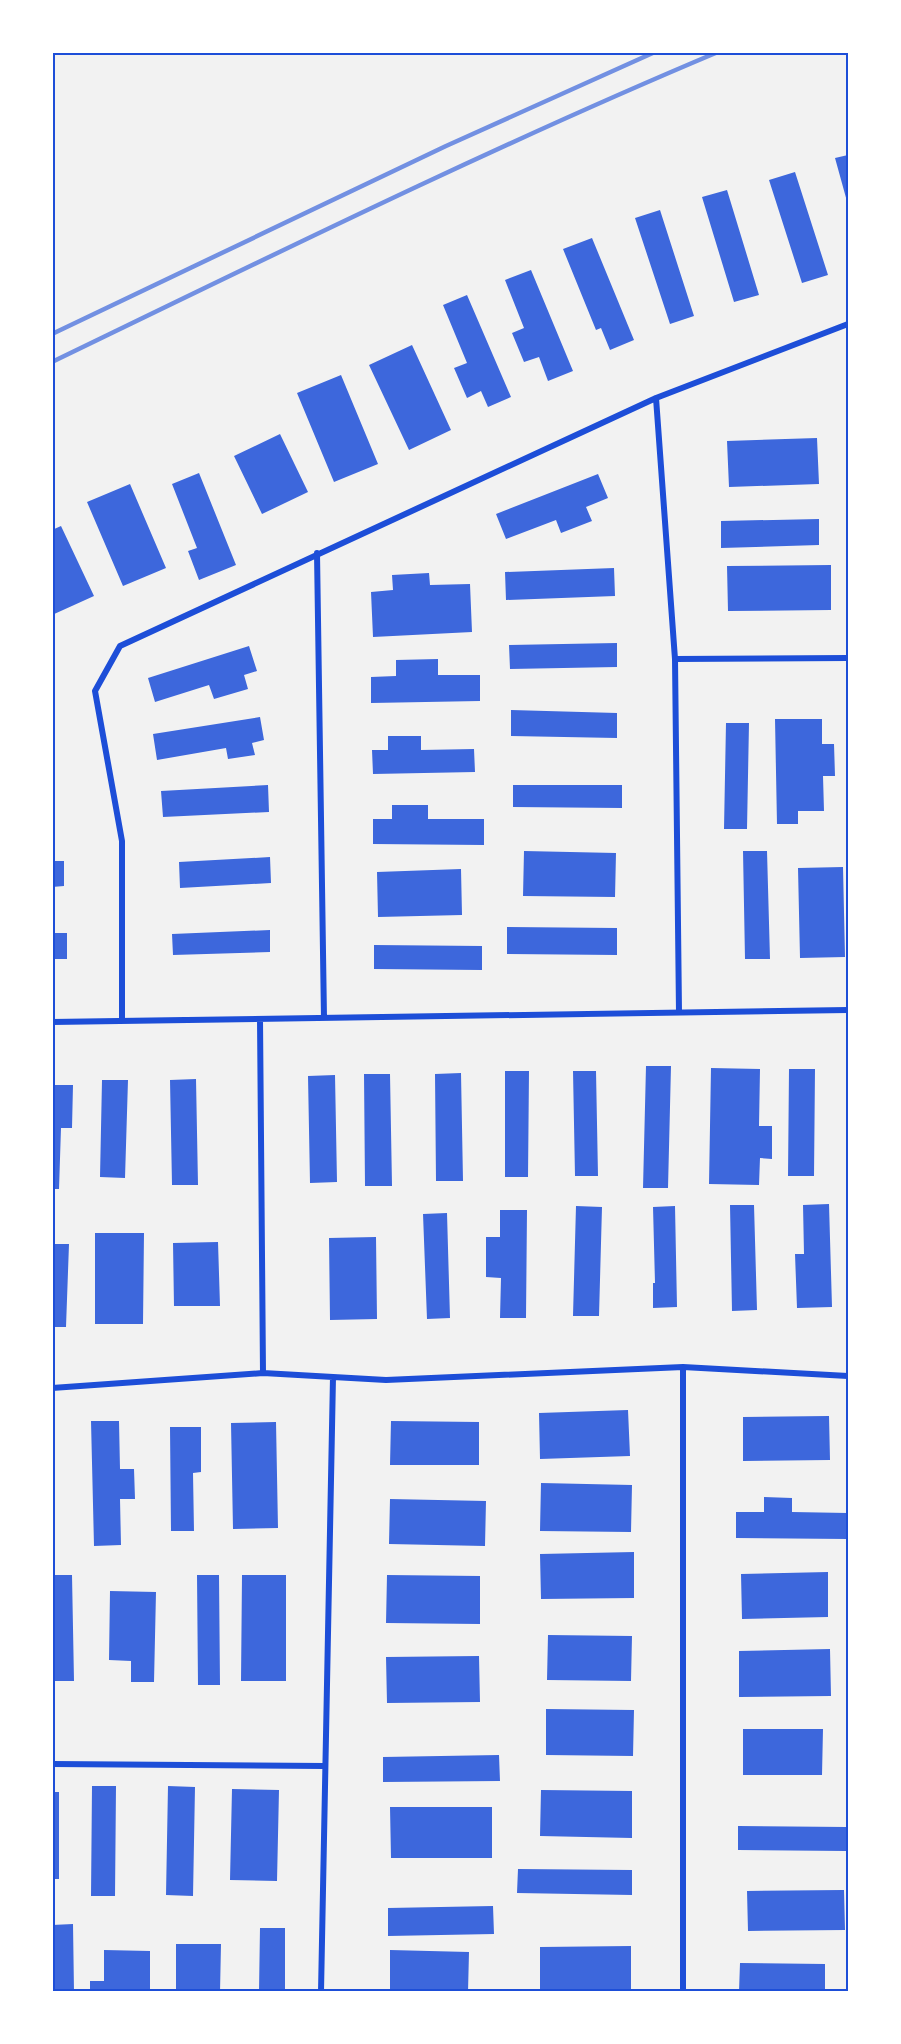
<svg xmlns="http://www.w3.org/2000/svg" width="901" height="2044" viewBox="0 0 901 2044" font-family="'Titillium Web',sans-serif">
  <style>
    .building { fill: #3d67dc }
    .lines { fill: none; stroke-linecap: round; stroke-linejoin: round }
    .minor { stroke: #1d4ed8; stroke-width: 6 }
    .rail { stroke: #7290e2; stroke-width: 4.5 }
    .neatline { fill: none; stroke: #1d4ed8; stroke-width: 2 }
  </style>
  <rect width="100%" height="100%" fill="#f2f2f2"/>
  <path class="building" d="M848 155V205L835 158Z
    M795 172 828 275 802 283 769 180Z
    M727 190 759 295 734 302 702 197Z
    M660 210 694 316 670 324 635 218Z
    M592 238 634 340 610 350 601 328 596 330 563 249Z
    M531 270 573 371 548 381 539 357 524 362 512 333 524 328 505 280Z
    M467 295 511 397 488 407 481 391 467 398 454 368 467 363 443 305Z
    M412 345 451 430 409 450 369 365Z
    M341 375 378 464 334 482 297 393Z
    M280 434 308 492 262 514 234 456Z
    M817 438 819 484 729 487 727 441Z
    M199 473 236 565 199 580 188 551 197 548 172 484Z
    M598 474 608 498 586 507 592 521 561 533 556 520 506 539 496 514Z
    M130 484 166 568 123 586 87 502Z
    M819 519V545L721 548V521Z
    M61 526 94 596 52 615V530Z
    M831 565V610L728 611 727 566Z
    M614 568 615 596 506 600 505 572Z
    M429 573 430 585 470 584 472 632 373 637 371 592 393 590 392 575Z
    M617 643V667L510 669 509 645Z
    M249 646 257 671 244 675 248 689 214 699 209 685 155 702 148 678Z
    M438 659V675H480V701L371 703V677L396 676V660Z
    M511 710 617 713V738L511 736Z
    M260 717 264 740 252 743 255 755 228 759 226 748 157 760 153 734Z
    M775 719H822V744H834L835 776H823L824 811H798V824H777Z
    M726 723H749L747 829H724Z
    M388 736H421V750L474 749 475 772 373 774 372 750H388Z
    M268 785 269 812 163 817 161 791Z
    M513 785H622V808L513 807Z
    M392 805H428V819H484V845L373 844V819H392Z
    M524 851 616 853 615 897 523 896Z
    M743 851H767L770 959H745Z
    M270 857 271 883 180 888 179 862Z
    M52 861H64V886L52 887Z
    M843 867 845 957 800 958 798 868Z
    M461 869 462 915 378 917 377 872Z
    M507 927 617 928V955L507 954Z
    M270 930V952L173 955 172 934Z
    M52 933H67V959H52Z
    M374 945 482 946V970L374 969Z
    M646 1066H671L668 1188H643Z
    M711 1068 760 1069 759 1126H772V1159L760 1158 759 1185 709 1184Z
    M789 1069H815L814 1176H788Z
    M505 1071H529L528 1177H505Z
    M573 1071H596L598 1176H575Z
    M461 1073 463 1181H436L435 1074Z
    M364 1074H390L392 1186H365Z
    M335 1075 337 1182 310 1183 308 1076Z
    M196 1079 198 1185H172L170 1080Z
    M102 1080H128L125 1178 100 1177Z
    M52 1085H73L72 1128H61L59 1189H52Z
    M829 1204 832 1307 797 1308 795 1254H804L803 1205Z
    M730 1205H754L757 1310 732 1311Z
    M576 1206 602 1207 599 1316H573Z
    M675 1206 677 1307 653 1308V1283H655L653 1207Z
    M500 1210H527L526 1318H500L501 1278 486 1277V1237H500Z
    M447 1213 450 1318 427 1319 423 1214Z
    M95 1233H144L143 1324H95Z
    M376 1237 377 1319 330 1320 329 1238Z
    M218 1242 220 1306H174L173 1243Z
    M52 1244H69L66 1327H52Z
    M628 1410 630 1456 540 1459 539 1413Z
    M829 1416 830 1460 743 1461V1417Z
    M91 1421H119L120 1469H134L135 1499H120L121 1545 94 1546Z
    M391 1421 479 1422V1465H390Z
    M276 1422 278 1528 233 1529 231 1423Z
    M170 1427H201V1472L193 1473 194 1531H171Z
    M541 1483 632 1485 631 1532 540 1531Z
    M764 1497 792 1498V1512L848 1513V1539L736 1538V1512H764Z
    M390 1499 486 1501 485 1546 389 1544Z
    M634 1552V1598L541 1599 540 1554Z
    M828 1572V1617L742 1619 741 1574Z
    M52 1575H72L74 1681H52Z
    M197 1575H219L220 1685H198Z
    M242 1575H286V1681H241Z
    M387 1575 480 1576V1624L386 1623Z
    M110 1591 156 1592 154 1682H131V1661L109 1660Z
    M548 1635 632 1636 631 1681 547 1680Z
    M830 1649 831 1696 739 1697V1651Z
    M479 1656 480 1702 387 1703 386 1657Z
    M546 1709 634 1710 633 1756 546 1755Z
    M743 1729H823L822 1775H743Z
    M499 1755 500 1781 383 1782V1757Z
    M92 1786H116L115 1896H91Z
    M168 1786 195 1787 193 1896 166 1895Z
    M232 1789 279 1790 277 1881 230 1880Z
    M541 1790 632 1791V1838L540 1836Z
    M52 1792H59V1879H52Z
    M390 1807H492V1858H391Z
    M738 1826 846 1827V1851L738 1850Z
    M518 1869 632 1870V1895L517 1893Z
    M844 1890 845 1930 748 1931 747 1891Z
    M493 1906 494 1934 388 1936V1908Z
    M73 1924 74 1992H52V1925Z
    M260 1928H285V1992H259Z
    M176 1944H221L220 1992H176Z
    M631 1946V1992H540V1947Z
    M104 1950 150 1951V1992H90V1981H104Z
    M390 1950 469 1952 468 1992H390Z
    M740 1963 825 1964V1992H739Z"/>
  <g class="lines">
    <path class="minor" d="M656 398 675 659 679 1012
      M317 553 324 1018
      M675 659 848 658
      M260 1019 263 1373
      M122 1021V841L95 691 120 646 656 398 848 324
      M52 1022 848 1010
      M52 1388 263 1373 386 1380 683 1367 848 1376
      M52 1764 325 1766
      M321 1992 333 1377
      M683 1992V1367"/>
    <path class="rail" d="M52 334 446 146 655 52
      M52 362C273 255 492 147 718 52"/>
  </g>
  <rect width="901" height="2044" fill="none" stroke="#ffffff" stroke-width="108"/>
  <rect x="54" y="54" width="793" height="1936" class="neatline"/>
</svg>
